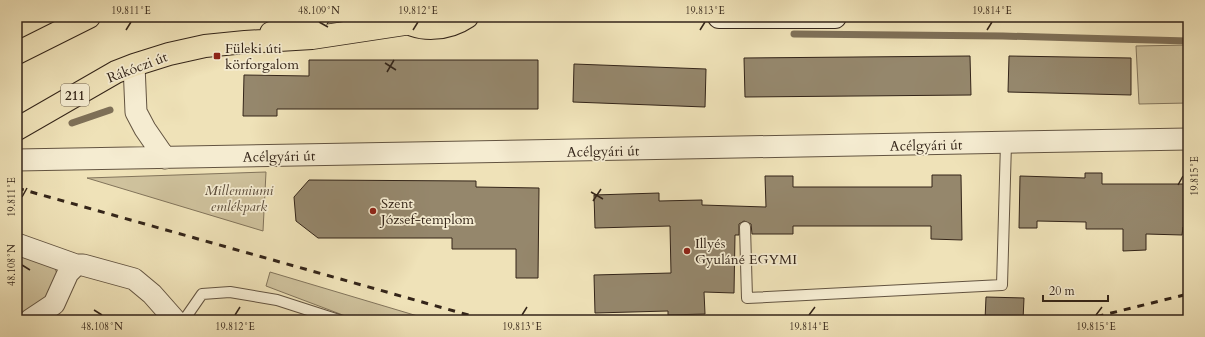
<svg xmlns="http://www.w3.org/2000/svg" width="1205" height="337" viewBox="0 0 1205 337" font-family="Cardo,serif">
  <style>
    .green { fill: #cfc29d; stroke: #82745b }
    .lines { fill: none; stroke-linecap: round; stroke-linejoin: round }
    .stream { stroke: #7e7058; stroke-width: 7 }
    .building { fill: #95876c; stroke: #342519 }
    .lane-casing { stroke: #635441; stroke-width: 12 }
    .street-casing { stroke: #635441; stroke-width: 23 }
    .secondary-casing { stroke: #342519; stroke-width: 24 }
    .primary-casing { stroke: #342519; stroke-width: 24 }
    .lane { stroke: #f5ecd1; stroke-width: 10 }
    .street { stroke: #f5ecd1; stroke-width: 21 }
    .secondary { stroke: #f5ecd1; stroke-width: 22 }
    .primary { stroke: #efe2b8; stroke-width: 22 }
    .rail { stroke: #342519; stroke-width: 3; stroke-dasharray: 7 7; stroke-linecap: butt }
    .ticks { fill: none; stroke: #342519; stroke-width: 1.5 }
    .poi-dot { fill: #8f2418; stroke: #f5ecd1; stroke-width: 1.5 }
    .labels { text-anchor: middle; stroke-width: 3.5; stroke-linejoin: round; paint-order: stroke }
    .shield { fill: #f5ecd1; stroke: #6e6150; stroke-width: 1 }
    .shield-label { font-size: 13px; font-weight: bold; fill: #342519 }
    .poi-label { font-size: 14px; fill: #342519; stroke: #f5ecd1; text-anchor: start }
    .street-label { font-size: 14px; fill: #342519; stroke: #f5ecd1 }
    .park-label { font-size: 14px; font-style: italic; fill: #5b4c3a; stroke: #f5ecd1 }
    .neatline { fill: none; stroke: #342519; stroke-width: 1.5 }
    .ticks-label { font-size: 10px; text-anchor: middle; fill: #342519 }
  </style>
  <rect width="100%" height="100%" fill="#efe2b8"/>
  <filter id="stains"><feTurbulence type="fractalNoise" baseFrequency=".005" numOctaves="4"/><feColorMatrix values="0 0 0 0 .2 0 0 0 0 .09 0 0 0 0 .02 0 0 0 .5 -.17"/></filter>
  <radialGradient id="worn" r=".72"><stop offset=".6" stop-color="#630" stop-opacity="0"/><stop offset="1" stop-color="#630" stop-opacity=".3"/></radialGradient>
  <path class="green" d="M1188 45V103L1139 104 1136 46Z
    M266 172 263 231 87 178Z
    M17 253 54 266 58 276 51 294 21 320H17Z
    M270 272 431 320H356L266 286Z"/>
  <g class="lines">
    <path class="stream" d="M794 34 1003 36 1188 41
      M72 123 110 110"/>
  </g>
  <path class="building" d="M970 56 971 95 745 97 744 58Z
    M1009 56 1131 58V95L1008 92Z
    M309 60H538V109H277V116H243L244 75 309 76Z
    M574 64 706 69 705 107 573 102Z
    M1085 173H1102V184H1188V228L1183 227 1182 235 1146 234V250L1123 251V229H1086V222L1037 221V228H1019L1020 176 1085 178Z
    M932 175H961L962 240 931 239V226H793V234H752L751 224 744 221 739 224V235H735L734 293 704 292 705 314 668 315V311L595 313 594 275 671 273 670 226 595 228 594 195 659 193V201L702 200V205L766 207 765 176H793V187H932Z
    M309 180 476 181V187L539 188 538 278H516V249H452V238H318L296 221 294 197Z
    M986 297 1024 298 1023 320H985Z"/>
  <g class="lines">
    <g class="lane-casing">
      <path id="lane" d="M745 227 747 298 1002 285 1006 143
        M184 320 202 294 230 292 277 300 339 320"/>
    </g>
    <g class="street-casing">
      <path id="street" d="M134 65 136 112 145 129 165 158
        M17 160 1188 139
        M17 244 76 265
        M30 320 54 304 68 273 76 265H83L134 279 152 294 175 320"/>
    </g>
    <g class="secondary-casing">
      <path id="secondary" d="M719 17H835"/>
    </g>
    <g class="primary-casing">
      <path id="primary" d="M399 17C418 33 448 30 467 17
        M271 33 318 17
        M17 53 89 17
        M17 129 116 72 134 65 169 54 205 46 245 42 312 38 411 23"/>
    </g>
    <use href="#lane" class="lane"/>
    <use href="#street" class="street"/>
    <use href="#secondary" class="secondary"/>
    <use href="#primary" class="primary"/>
    <path class="rail" d="M17 188 486 320
      M1083 320 1188 294"/>
  </g>
  <path class="ticks" d="M319 22 328 27M126 30 131 22M413 30 418 22M700 30 705 22M987 30 992 22M385 63 396 70M387 72 394 60M1178 185 1183 176M591 192 603 199M22 197 27 188M593 201 601 189M22 265 30 270M94 310 102 315M235 315 240 307M522 315 527 307M809 315 815 307M1096 315 1102 307"/>
  <g class="poi-dot">
    <rect x="213" y="52" width="8" height="8" rx="2"/>
    <circle cx="373" cy="211" r="4"/>
    <circle cx="687" cy="251" r="4"/>
  </g>
  <g class="labels">
    <rect class="shield" x="61" y="84" width="28" height="22" rx="3"/>
    <g class="shield-label">
      <text x="75" y="100">211</text>
    </g>
    <g class="poi-label">
      <text x="225" y="53">Füleki úti<tspan x="225" dy="16">körforgalom</tspan></text>
      <text x="381" y="208">Szent<tspan x="381" dy="16">József-templom</tspan></text>
      <text x="695" y="248">Illyés<tspan x="695" dy="16">Gyuláné EGYMI</tspan></text>
    </g>
    <g class="street-label">
      <text transform="translate(137 67) rotate(-21)" y="5">Rákóczi út</text>
      <text transform="translate(926 145) rotate(-1)" y="5">Acélgyári út</text>
      <text transform="translate(603 151) rotate(-1)" y="5">Acélgyári út</text>
      <text transform="translate(279 156) rotate(-1)" y="5">Acélgyári út</text>
    </g>
    <g class="park-label">
      <text x="239" y="195">Millenniumi<tspan x="239" dy="16">emlékpark</tspan></text>
    </g>
  </g>
  <rect width="1205" height="337" fill="none" stroke="#efe2b8" stroke-width="44"/>
  <path d="M1043 295v6h65v-6" fill="none" stroke="#342519" stroke-width="2"/>
  <text x="1049" y="295" font-size="12" fill="#342519" stroke="#f5ecd1" stroke-width="3" paint-order="stroke">20 m</text>
  <rect x="22" y="22" width="1161" height="293" class="neatline"/>
  <g class="ticks-label">
    <text x="131" y="14">19.811°E</text>
    <text x="319" y="14">48.109°N</text>
    <text x="418" y="14">19.812°E</text>
    <text x="705" y="14">19.813°E</text>
    <text x="992" y="14">19.814°E</text>
    <text transform="translate(1194 176) rotate(-90)" y="4">19.815°E</text>
    <text transform="translate(11 197) rotate(-90)" y="4">19.811°E</text>
    <text transform="translate(11 265) rotate(-90)" y="4">48.108°N</text>
    <text x="102" y="330">48.108°N</text>
    <text x="235" y="330">19.812°E</text>
    <text x="522" y="330">19.813°E</text>
    <text x="809" y="330">19.814°E</text>
    <text x="1096" y="330">19.815°E</text>
  </g>
  <rect width="100%" height="100%" filter="url(#stains)"/>
  <rect width="100%" height="100%" fill="url(#worn)"/>
</svg>
